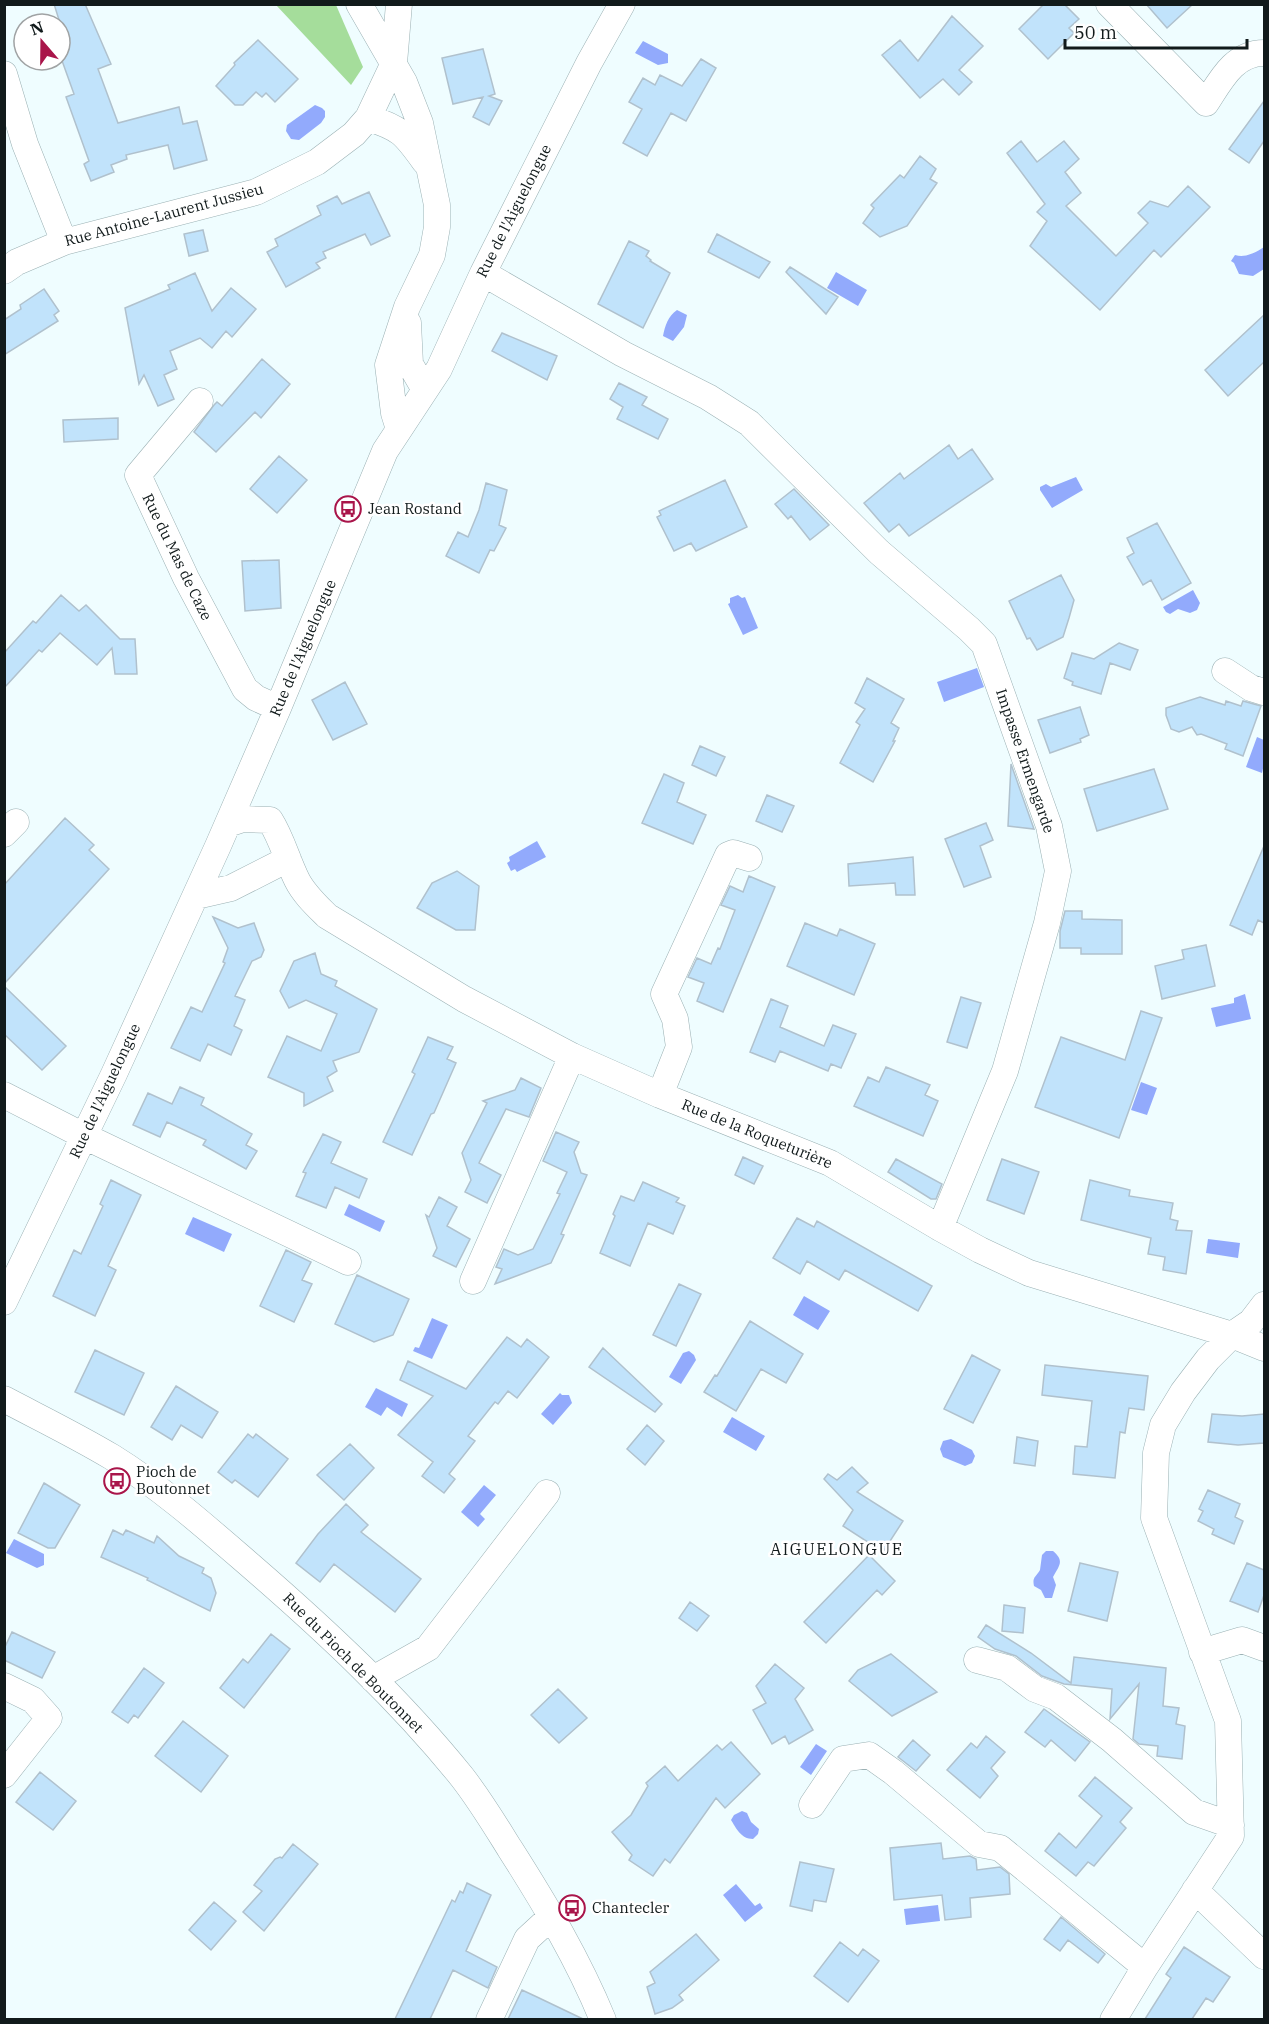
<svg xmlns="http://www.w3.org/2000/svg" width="1269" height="2024" viewBox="0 0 1269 2024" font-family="'IBM Plex Serif',serif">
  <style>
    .green { fill: #a5dd9b }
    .water { fill: #92aafc }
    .building { fill: #c1e3fb; stroke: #b0c1cd; stroke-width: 1.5 }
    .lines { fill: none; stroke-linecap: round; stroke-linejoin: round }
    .minor-casing { stroke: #9bb1b4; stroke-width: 27 }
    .minor { stroke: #fff; stroke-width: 26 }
    .labels { text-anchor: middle; stroke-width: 5; stroke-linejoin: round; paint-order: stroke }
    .street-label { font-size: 15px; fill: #111a1b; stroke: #fff }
    .poi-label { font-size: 15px; fill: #111a1b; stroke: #fff; text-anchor: start }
    .neighbourhood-label { font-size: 16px; letter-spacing: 1.5px; fill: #111a1b; stroke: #fff }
  </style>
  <rect width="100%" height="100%" fill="#effdff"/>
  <path class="green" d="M276 5H336L363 67 351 85Z"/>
  <path class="water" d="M643 41 668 54V63L658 65 635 53Z
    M315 105 322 108 325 111V117L321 123 299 140 291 139 286 131 287 125Z
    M1264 247V269L1253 276 1239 274 1234 263 1231 261 1235 255C1245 258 1255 253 1264 247Z
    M836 272 867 290 858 306 827 288Z
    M677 310 687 315 684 327 673 341 663 336C665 326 668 316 677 310Z
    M1076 477 1083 490 1052 508 1040 490V487L1046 484 1051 487Z
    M1193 590 1200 603 1197 610 1190 613 1178 609 1170 614 1166 612 1163 607Z
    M738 595 742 598 745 597 758 628 743 635 728 604 730 603V598Z
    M977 668 984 687 944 702 937 682Z
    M1257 737 1264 740V764L1262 773 1246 767Z
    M537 841 546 857 517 872 515 869 511 871 507 863 510 861 509 857Z
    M1245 994 1251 1019 1216 1027 1211 1008 1234 1003V998Z
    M1141 1082 1157 1088 1147 1115 1131 1110Z
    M349 1204 385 1221 380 1232 344 1215Z
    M193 1217 232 1234 224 1252 185 1234Z
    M1208 1239 1240 1243 1238 1258 1206 1253Z
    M804 1296 830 1311 818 1330 793 1315Z
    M432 1318 448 1325 432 1359 413 1351 415 1347 419 1348Z
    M689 1351 694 1355 696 1360 681 1384 669 1377 683 1353Z
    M376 1388 408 1404 402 1417 387 1407 381 1416 365 1407Z
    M560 1393 562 1395H569L572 1403 553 1425 541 1414Z
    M732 1417 765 1436 756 1451 723 1432Z
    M951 1439 972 1450 975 1456 972 1463 965 1466 943 1457 940 1449 943 1441Z
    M484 1485 496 1495 480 1514 485 1519 478 1527 461 1512Z
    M14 1539 44 1554V1565L37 1568 6 1553Z
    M1046 1551H1053C1065 1561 1059 1566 1053 1577L1056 1585 1052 1598H1045L1041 1590 1034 1586C1032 1577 1036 1577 1040 1570L1042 1555Z
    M816 1744 827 1751 811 1775 800 1767Z
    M742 1811 747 1813 751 1822 759 1829 758 1834 753 1839C741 1839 736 1828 731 1820L734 1815Z
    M736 1884 755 1906 760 1903 763 1908 745 1922 723 1895Z
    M938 1905 940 1921 906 1925 904 1909Z"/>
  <path class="building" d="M54 4H85L111 64 98 69 118 123 179 107 183 124 197 121 207 160 174 169 168 145 126 155 127 159 111 165 114 172 91 181 84 164 89 161 66 97 74 94 60 55V23Z
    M1044 4H1064L1079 19 1069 28 1074 33 1048 59 1019 29Z
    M1146 4H1193L1167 28Z
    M952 16 983 46 959 70 972 82 959 95 943 79 920 98 882 55 900 40 918 61Z
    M258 40 298 79 275 102 266 93 262 97 256 92 243 105H235L216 86 235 65 234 63Z
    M483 49 495 94 489 96 502 101 489 125 473 117 483 97 453 104 442 58Z
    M701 59 716 68 686 121 671 113 647 156 623 143 642 109 629 102 643 78 655 85 660 75 682 86Z
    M1264 101V141L1249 163 1229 149Z
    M1021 141 1037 162 1064 141 1079 159 1065 172 1081 193 1066 206 1116 256 1148 223 1138 213 1150 201 1168 207 1188 186 1210 207 1161 257 1154 250 1100 310 1030 246 1047 221 1037 212 1045 204 1007 153Z
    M920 156 936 169 930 179 937 183 907 226 880 237 863 223 874 208 871 205 900 175 904 178Z
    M369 192 390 236 371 245 365 234 323 252 326 258 316 263 320 268 286 287 267 252 278 246 275 239 321 215 317 206 337 196 342 204Z
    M203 230 208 251 189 256 184 234Z
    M717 234 770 262 759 278 708 252Z
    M629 241 649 251 646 256 651 260 650 261 670 273 643 328 598 304Z
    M790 267 838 297 826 314 786 272Z
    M195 273 212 311 231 288 256 309 232 337 226 331 212 348 200 338 170 351 177 369 164 375 174 399 158 406 144 375 139 384 125 308 170 289 168 285Z
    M44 289 59 311 54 315 58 321 4 355V320L21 309 20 305Z
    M1264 315V362L1228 396 1205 370Z
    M502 333 557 356 547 380 492 351Z
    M262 359 290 384 261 418 255 412 216 452 194 432 214 405 217 402 222 406Z
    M619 383 647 397 642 405 668 419 658 439 617 419 623 407 610 399Z
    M118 418V439L64 442 63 420Z
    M949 445 958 459 972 449 993 479 909 536 899 524 889 532 864 503 900 473 904 479Z
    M279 456 307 480 277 513 250 489Z
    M725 480 747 527 696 551 691 543 674 551 657 517 661 515 659 511Z
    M486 483 507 490 499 525 506 528 494 551 490 550 479 573 446 556 458 532 468 537 479 510Z
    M794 489 829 525 810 540 791 516 788 519 775 504Z
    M1157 523 1191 583 1162 600 1151 580 1143 585 1127 557 1134 553 1127 538Z
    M279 560 281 608 245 611 242 561Z
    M1061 575 1074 600 1069 618 1063 637 1037 650 1030 638 1027 639 1009 601Z
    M61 595 79 611 86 605 120 639H135L137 674H115L112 648 97 665 60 633 42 652 39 650 4 688V653L33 621 36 623Z
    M1119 643 1138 650 1130 670 1110 663 1101 694 1072 685 1073 682 1064 678 1072 653 1094 659Z
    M867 678 904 699 891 723 899 728 893 741H895L873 782 840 763 860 725 856 722 865 709 855 703Z
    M345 682 367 724 333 740 312 700Z
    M1200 697 1225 705 1226 701 1241 706 1243 701 1261 706 1243 756 1225 749 1227 744 1201 734 1197 735 1192 727 1179 732 1171 729 1166 715V708Z
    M1080 707 1089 735 1080 739 1081 742 1050 753 1038 720Z
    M700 746 725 757 716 776 692 765Z
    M1011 764 1034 829 1008 826Z
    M1154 769 1168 809 1097 831 1084 789Z
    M664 774 684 783 677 802 706 815 693 844 642 823Z
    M767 795 794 806 782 832 756 821Z
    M65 818 94 845 89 850 109 869 4 984V885Z
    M986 823 993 840 980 846 991 877 964 887 945 839Z
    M1264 846V923L1258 920 1252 935 1230 925Z
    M913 857 915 895H896L895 883 849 886 848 864Z
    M457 871 479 886 475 930H456L417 908 432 883Z
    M749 876 775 887 723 1012 697 1001 704 983 688 977 697 958 711 964 718 948 720 949 735 910 721 905 730 886 743 892Z
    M1065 911H1082V919L1122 920V954H1081V948H1060V931Z
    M213 917 238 928 254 923 264 950 261 957 252 961 235 996 245 1000 234 1026 242 1030 231 1055 208 1044 200 1061 171 1048 191 1007 202 1012 225 963 223 962 228 948Z
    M805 923 837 936 840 929 875 944 854 995 787 966Z
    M1206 945 1215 986 1162 999 1155 966 1184 959 1182 950Z
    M315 953 321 974 337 981 335 986 377 1009 359 1052 333 1061 337 1071 327 1077 333 1091 304 1106V1093L268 1077 287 1036 321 1051 337 1014 306 1000 289 1008 280 991 294 961Z
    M4 986 66 1046 42 1070 4 1034Z
    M961 997 981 1003 967 1048 947 1042Z
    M771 999 788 1006 780 1027 824 1046 833 1025 856 1034 841 1068 831 1064 828 1071 780 1051 775 1062 750 1052Z
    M1141 1011 1162 1018 1119 1138 1035 1107 1061 1037 1125 1060Z
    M428 1037 453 1047 447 1059 456 1063 434 1113 431 1114 412 1155 383 1142 415 1074 412 1072Z
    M886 1067 930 1085 925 1095 938 1101 923 1136 854 1106 868 1077 879 1082Z
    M521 1078 541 1088 529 1117 506 1109 479 1163 501 1175 487 1203 465 1192 471 1180 462 1153 487 1103 483 1101 515 1090Z
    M180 1087 204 1098 201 1105 252 1134 246 1145 257 1151 246 1169 203 1145 206 1140 167 1122 160 1137 133 1125 148 1093 172 1104Z
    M556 1132 579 1142 574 1152 581 1173 587 1175 561 1234 564 1235 551 1263 495 1284 502 1269 496 1267 504 1249 518 1255 533 1249 560 1194 557 1193 567 1172 543 1161Z
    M323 1134 341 1142 331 1163 367 1179 359 1198 335 1187 326 1208 296 1196 306 1173 303 1172Z
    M743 1157 763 1166 754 1184 735 1175Z
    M896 1159 942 1184 936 1199H931L888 1172Z
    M1002 1159 1039 1172 1024 1214 987 1200Z
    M111 1180 141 1195 108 1266 116 1270 95 1316 53 1296 74 1250 81 1254 103 1206 100 1204Z
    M1090 1180 1130 1190 1129 1196 1173 1203 1170 1219 1178 1221 1176 1230 1192 1231 1186 1274 1163 1270 1165 1257 1148 1254 1151 1238 1081 1220Z
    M643 1182 679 1198 676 1202 685 1206 673 1234 648 1223 630 1266 600 1253 615 1216 613 1214 621 1196 634 1201Z
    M439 1197 457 1207 447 1226 470 1239 456 1267 433 1256 437 1248 426 1215 429 1217Z
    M797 1218 814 1227 817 1221 932 1286 918 1311 845 1270 839 1280 807 1261 800 1274 773 1258Z
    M286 1250 311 1262 302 1280 312 1284 294 1322 260 1306Z
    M357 1275 409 1299 393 1335 374 1342 335 1324Z
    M679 1284 701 1294 676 1346 653 1335Z
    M750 1321 803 1354 786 1383 761 1369 736 1411 704 1392 715 1375 717 1376Z
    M507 1337 521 1347 527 1339 549 1357 517 1398 508 1391 498 1404 495 1402 468 1436 475 1441 449 1474 455 1479 444 1493 422 1476 433 1462 398 1435 433 1396 400 1380 408 1361 466 1389Z
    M603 1348 662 1404 655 1412 589 1367Z
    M95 1350 144 1373 124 1415 75 1392Z
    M972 1355 1000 1370 973 1423 944 1409Z
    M1045 1365 1148 1376 1144 1410 1129 1408 1125 1433 1120 1432 1115 1478 1073 1474 1075 1446 1087 1447 1092 1401 1042 1395Z
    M176 1386 218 1412 202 1438 181 1425 172 1440 151 1427Z
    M1212 1414 1242 1416 1264 1414V1443L1238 1445 1208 1442Z
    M647 1425 664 1441 645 1465 627 1449Z
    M248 1434 253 1438 256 1434 288 1459 258 1497 235 1480 232 1483 218 1472Z
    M1017 1437 1038 1441 1035 1466 1014 1463Z
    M350 1444 374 1468 344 1500 317 1475Z
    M852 1467 868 1483 857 1492 903 1521 883 1552 843 1526 853 1510 824 1479 828 1474 837 1480Z
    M44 1483 80 1505 55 1548H48L18 1533Z
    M1208 1490 1240 1504 1235 1517 1243 1521 1234 1544 1212 1534 1214 1529 1198 1521 1203 1511 1199 1509Z
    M346 1504 368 1525 361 1532 421 1579 395 1612 334 1564 320 1582 296 1563 318 1534Z
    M113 1530 123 1535 126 1530 154 1543 157 1536 179 1556 204 1568 202 1573 211 1578 216 1593 210 1611 147 1580 148 1578 101 1557Z
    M869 1555 895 1581 882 1595 877 1590 826 1643 804 1622Z
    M1080 1563 1118 1572 1107 1621 1068 1611Z
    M1247 1563 1264 1570V1595L1258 1612 1230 1601Z
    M690 1602 709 1616 697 1631 679 1618Z
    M1004 1605 1025 1608 1023 1633 1002 1631Z
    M986 1625 1031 1653 1071 1683 1074 1657 1166 1668 1163 1706 1179 1708 1176 1724 1185 1726 1182 1759 1157 1756 1158 1746 1139 1744 1133 1739 1139 1684 1110 1719 1112 1689 1064 1684 1042 1676 1016 1656 995 1649 978 1637Z
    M12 1632 55 1652 42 1678 4 1660V1649Z
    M271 1634 290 1649 244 1708 220 1688 243 1659 248 1663Z
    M891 1654 937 1692 892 1716 849 1681 858 1670Z
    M775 1664 804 1688 795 1699 813 1730 789 1744 785 1736 772 1744 753 1710 766 1703 756 1686Z
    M144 1668 164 1683 138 1718 134 1715 128 1723 112 1712Z
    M558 1689 587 1718 559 1743 531 1715Z
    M1044 1709 1090 1742 1075 1761 1051 1740 1045 1747 1025 1732Z
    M183 1721 228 1756 201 1792 155 1756Z
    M986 1736 1005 1752 991 1768 998 1776 980 1798 947 1770 971 1743 977 1748Z
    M913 1740 930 1755 916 1771 898 1757Z
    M731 1742 760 1774 725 1808 716 1798 670 1863 665 1859 653 1876 629 1860 632 1855 612 1832 631 1815 648 1786 646 1783 665 1766 678 1781 717 1745 722 1750Z
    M40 1772 76 1801 53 1830 16 1802Z
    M1095 1777 1132 1808 1120 1822 1126 1828 1094 1866 1088 1862 1076 1876 1045 1851 1059 1833 1076 1848 1102 1816 1079 1796Z
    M941 1843 943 1859 970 1856 976 1859 977 1870 1000 1867 1009 1874 1010 1894 970 1898 971 1917 945 1920 942 1895 894 1900 890 1848Z
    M293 1844 318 1864 264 1931 243 1912 262 1891 254 1885 275 1859 280 1857 282 1858Z
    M800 1862 834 1869 826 1902 814 1900 812 1911 790 1906Z
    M467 1883 491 1895 466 1951 497 1967 488 1988 453 1970 430 2019H395L452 1900 455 1902 460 1891 463 1893Z
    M214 1902 236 1921 211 1950 189 1930Z
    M1061 1917 1105 1954 1098 1963 1068 1940 1060 1951 1044 1939Z
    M696 1934 719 1960 679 1995 683 2000 672 2008 655 2014 647 1987 655 1983 650 1972Z
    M840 1942 858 1956 863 1949 879 1961 848 2002 814 1976Z
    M1184 1947 1230 1977 1213 2002 1206 1998 1192 2019H1145L1171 1978 1166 1974Z
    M522 1990 537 1997 583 2019H508Z"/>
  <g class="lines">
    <g class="minor-casing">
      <path id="minor" d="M359 4 404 82 420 123 437 205V227L432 255 407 307 388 365 394 413 399 429
        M1109 4 1206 103C1221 80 1234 53 1264 53
        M4 74 25 144 64 242
        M368 118C401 128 405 134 425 162
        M4 271 17 262 64 242 256 192 317 162 354 134 368 118 394 63 399 4
        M483 273 623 354 708 397 749 423 879 552 969 629 984 644 1049 826 1058 871 1047 923 1005 1071 940 1228
        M408 323 410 364 425 390
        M200 401 138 475 186 578 245 689 256 698 278 708
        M1225 671 1251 688 1264 692
        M228 824 243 819 270 820C282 839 287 860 297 880 304 894 316 905 327 916L464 999 572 1056 660 1095 830 1163 940 1228 980 1250 1029 1273 1232 1335 1264 1348
        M4 834 16 822
        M196 896 231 888 288 859
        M4 1095 84 1136 348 1262
        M660 1095 679 1047 675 1019 664 994 728 855 733 853 749 858
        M473 1281 572 1056
        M4 1302 114 1074 218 846 278 708 385 451 439 369 483 273 589 63 622 4
        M4 1399C40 1418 77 1436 112 1457 162 1488 207 1528 251 1566 326 1631 400 1700 462 1777 480 1800 495 1825 510 1849 545 1904 578 1959 603 2020
        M1202 1652 1242 1640 1264 1648
        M977 1660 1007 1668 1035 1689 1056 1697 1112 1740 1194 1812 1231 1825
        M373 1679 428 1648 547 1493
        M4 1686 33 1700 49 1718 4 1775
        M812 1805 843 1759 869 1755 893 1772 979 1844 1000 1848 1145 1967
        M1195 1890 1264 1956
        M489 2020 527 1939 552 1916
        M1113 2020 1145 1967 1231 1836 1228 1721 1154 1518 1156 1453 1163 1425 1183 1392 1208 1359 1232 1335 1251 1322 1264 1305"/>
    </g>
    <use href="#minor" class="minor"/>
  </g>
  <defs>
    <g id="bus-ring" transform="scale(1.35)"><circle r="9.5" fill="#fff" stroke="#a9154a" stroke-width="1.5"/><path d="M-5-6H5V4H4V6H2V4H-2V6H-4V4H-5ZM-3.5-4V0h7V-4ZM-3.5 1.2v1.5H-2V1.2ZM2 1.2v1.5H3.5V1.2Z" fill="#a9154a"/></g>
  </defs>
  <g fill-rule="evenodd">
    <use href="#bus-ring" x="348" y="509"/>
    <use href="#bus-ring" x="117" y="1481"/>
    <use href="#bus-ring" x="572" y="1908"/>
  </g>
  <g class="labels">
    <g class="street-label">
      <text transform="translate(514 211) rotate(-63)" y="5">Rue de l'Aiguelongue</text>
      <text transform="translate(164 215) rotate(-15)" y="5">Rue Antoine-Laurent Jussieu</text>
      <text transform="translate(177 557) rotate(64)" y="5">Rue du Mas de Caze</text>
      <text transform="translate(303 648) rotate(-67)" y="5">Rue de l'Aiguelongue</text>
      <text transform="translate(1025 761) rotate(71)" y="5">Impasse Ermengarde</text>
      <text transform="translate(105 1091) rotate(-65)" y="5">Rue de l'Aiguelongue</text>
      <text transform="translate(757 1134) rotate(22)" y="5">Rue de la Roqueturière</text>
      <text transform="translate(353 1663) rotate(45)" y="5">Rue du Pioch de Boutonnet</text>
    </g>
    <g class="poi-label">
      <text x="368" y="514">Jean Rostand</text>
      <text x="136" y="1477">Pioch de<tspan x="136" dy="17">Boutonnet</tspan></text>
      <text x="592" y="1913">Chantecler</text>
    </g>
    <g class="neighbourhood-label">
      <text x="837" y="1555">AIGUELONGUE</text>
    </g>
  </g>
  <rect width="1269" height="2024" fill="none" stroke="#111a1b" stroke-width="12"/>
  <g transform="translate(42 42) rotate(340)"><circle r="28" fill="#ffffff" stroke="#a0a3a4" stroke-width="1.5"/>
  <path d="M0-4.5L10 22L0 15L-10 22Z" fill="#a9154a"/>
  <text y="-9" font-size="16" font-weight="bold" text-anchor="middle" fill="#111a1b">N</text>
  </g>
  <path d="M1065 39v9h182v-9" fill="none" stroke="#111a1b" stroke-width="3"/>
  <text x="1074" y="39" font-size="18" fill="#111a1b" stroke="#ffffff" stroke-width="4.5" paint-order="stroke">50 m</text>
</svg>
